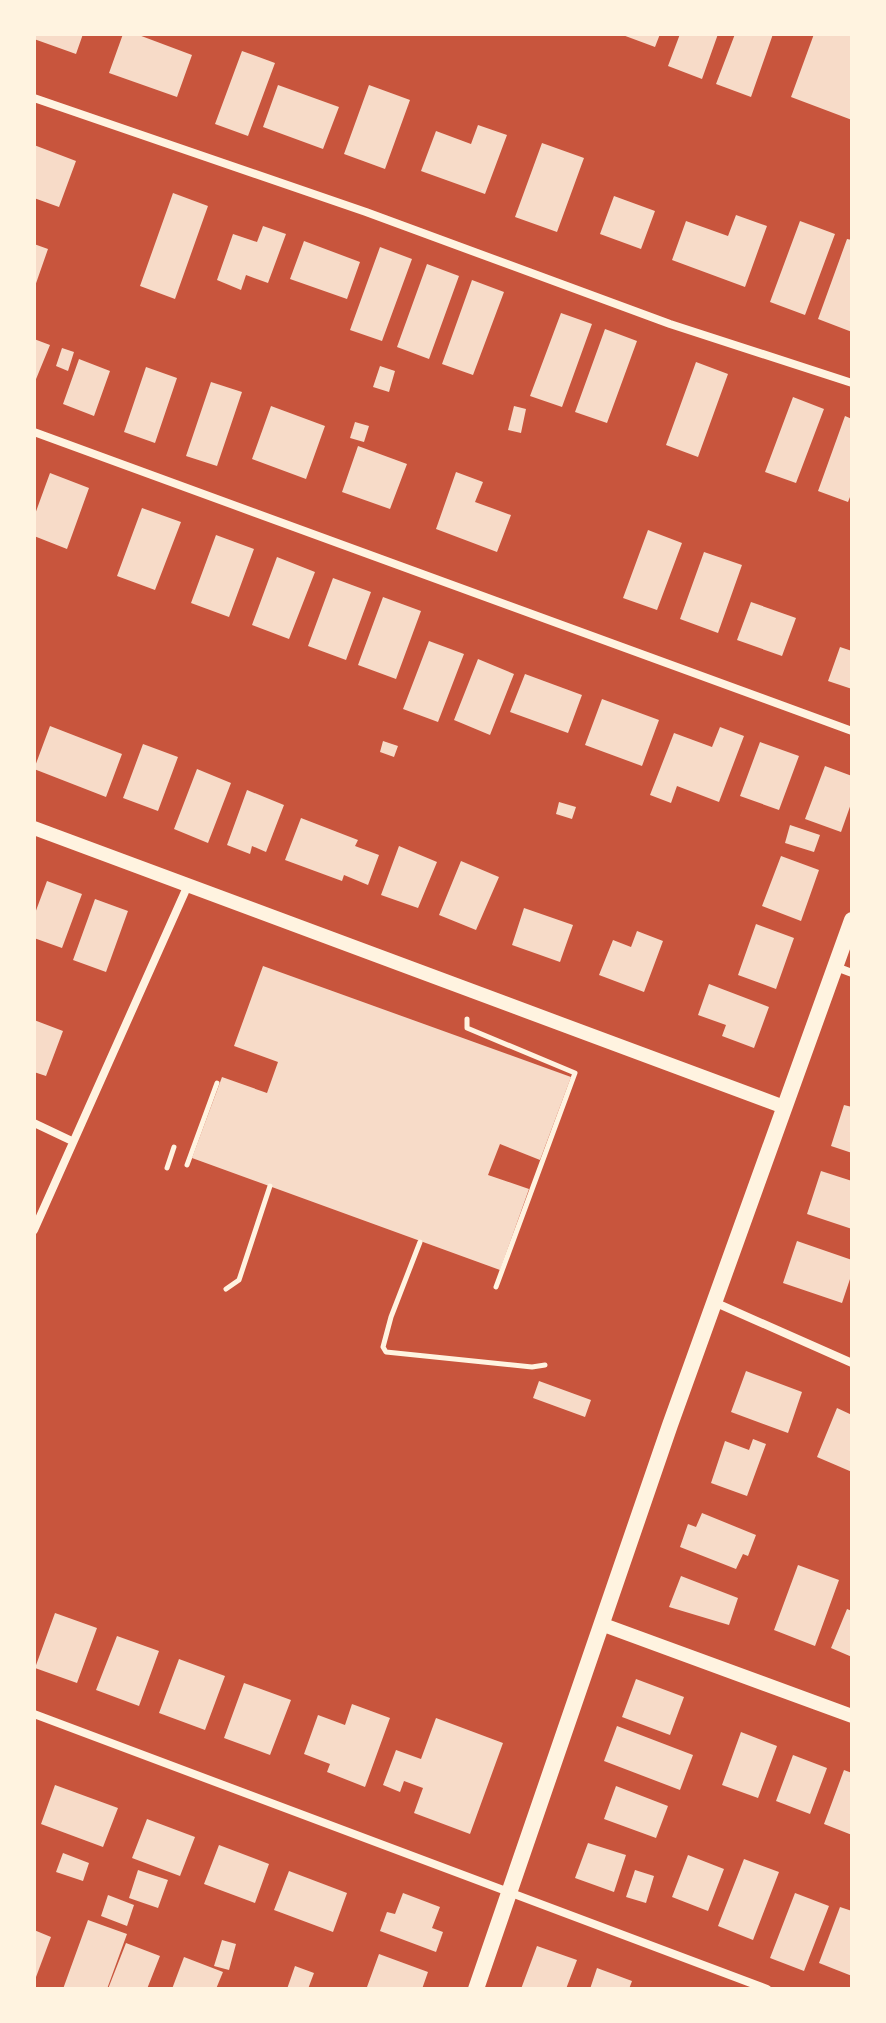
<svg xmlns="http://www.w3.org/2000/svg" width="886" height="2023" viewBox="0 0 886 2023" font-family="Overpass,sans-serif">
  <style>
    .building { fill: #f7dbc8 }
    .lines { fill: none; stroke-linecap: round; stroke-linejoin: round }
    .path { stroke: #fff3e0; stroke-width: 5 }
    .minor { stroke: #fff3e0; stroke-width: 8 }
    .tertiary { stroke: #fff3e0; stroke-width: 14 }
    .secondary { stroke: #fff3e0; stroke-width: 16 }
  </style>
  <rect width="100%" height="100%" fill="#c8553d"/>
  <path class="building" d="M34 34H83L76 54 34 39Z
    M123 34H136L192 55 177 97 109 73Z
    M620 34H660L655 47Z
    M680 34H718L702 79 668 66Z
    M735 34H773L751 97 716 84Z
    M814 34H852V120L791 97Z
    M242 51 275 63 248 136 215 124Z
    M278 85 339 107 323 149 263 127Z
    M369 85 410 100 385 169 344 154Z
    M478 125 507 135 485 194 421 171 436 131 471 144Z
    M542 143 584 158 557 232 515 217Z
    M34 145 76 161 59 207 34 198Z
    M173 193 208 206 175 299 140 286Z
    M614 196 655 211 641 249 600 234Z
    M736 215 767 226 745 287 672 260 686 221 728 236Z
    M800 221 835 234 805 315 770 302Z
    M263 226 286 234 268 283 246 275 241 290 217 280 233 234 257 242Z
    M847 239 852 240V332L818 319Z
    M304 241 360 262 347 299 290 279Z
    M34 244 48 249 34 289Z
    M380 247 412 259 382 341 350 330Z
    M427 264 459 276 429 359 397 347Z
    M472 280 504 292 473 375 442 364Z
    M561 313 592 324 562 407 530 396Z
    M605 329 637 341 607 423 575 412Z
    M34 339 50 345 34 384Z
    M62 348 74 352 68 371 56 366Z
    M79 359 110 371 94 416 63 404Z
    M696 362 728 374 698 457 666 445Z
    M380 366 395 371 389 392 373 387Z
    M146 367 177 378 155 443 124 432Z
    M211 382 242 392 217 466 186 456Z
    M793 397 824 409 796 483 765 472Z
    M271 406 325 426 306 479 252 459Z
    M514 406 526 409 521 433 508 430Z
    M845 416 852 419V492L848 502 818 491Z
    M355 422 369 426 364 442 350 438Z
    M358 446 407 464 390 509 342 492Z
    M456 472 483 482 475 502 511 515 497 552 436 529Z
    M50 473 89 488 67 549 34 536V517Z
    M142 508 181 522 155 590 117 576Z
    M648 530 682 543 657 610 623 598Z
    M216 535 254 549 229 617 191 603Z
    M704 552 742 565 718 633 680 619Z
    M277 557 315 572 289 639 252 625Z
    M333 578 371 592 346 660 308 646Z
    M383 597 421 611 396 679 358 665Z
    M751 602 796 618 782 656 737 640Z
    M429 641 464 654 438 722 403 709Z
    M840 647 852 651V689L828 681Z
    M478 659 514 674 490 735 454 720Z
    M525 674 582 695 568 733 510 712Z
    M602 699 659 720 642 766 585 745Z
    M50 726 122 754 106 797 34 769Z
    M720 727 744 736 719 802 677 786 671 803 650 795 674 733 712 747Z
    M383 741 398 746 394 757 380 752Z
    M760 742 799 756 779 810 740 796Z
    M143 744 178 757 158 811 123 798Z
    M825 766 852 776V801L841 832 805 819Z
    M197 769 231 783 208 843 174 829Z
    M247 790 284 805 266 852 252 846 250 854 227 845Z
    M559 802 576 807 572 819 556 814Z
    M301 818 358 840 355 846 379 855 368 885 344 875 342 881 285 860Z
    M790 825 820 835 814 852 785 843Z
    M399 846 437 862 418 908 381 895Z
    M781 856 819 870 801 921 762 906Z
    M461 861 499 877 476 930 439 915Z
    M47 881 82 894 62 948 34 938V916Z
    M95 899 128 911 106 972 73 960Z
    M524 908 573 925 560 962 512 945Z
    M756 924 794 938 776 989 738 975Z
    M637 931 663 941 644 992 599 975 613 940 631 947Z
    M263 966 571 1077 540 1160 500 1144 488 1175 529 1189 500 1270 192 1158 222 1077 267 1093 278 1062 234 1046Z
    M709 984 769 1007 754 1048 722 1036 726 1025 698 1015Z
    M34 1020 63 1031 46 1076 34 1072Z
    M844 1105 852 1107V1153L831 1146Z
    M821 1171 852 1181V1229L807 1214Z
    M797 1241 852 1260V1273L842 1303 783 1283Z
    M746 1371 802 1392 788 1433 731 1412Z
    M539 1381 591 1400 585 1417 533 1398Z
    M837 1408 852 1415V1472L817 1457Z
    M753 1439 766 1444 747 1496 711 1483 725 1441 749 1450Z
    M702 1513 756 1535 748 1556 743 1554 736 1569 680 1547 688 1524 696 1527Z
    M798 1565 839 1580 815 1646 774 1630Z
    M681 1576 738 1598 729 1625 669 1607Z
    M847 1609 852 1611V1657L831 1648Z
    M55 1613 97 1628 77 1683 35 1668Z
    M117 1636 159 1651 139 1706 96 1690Z
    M179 1659 225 1676 205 1730 159 1713Z
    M636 1679 684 1697 670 1735 622 1717Z
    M244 1683 291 1700 270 1755 224 1738Z
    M352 1704 390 1718 365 1787 327 1772 330 1764 304 1754 318 1715 345 1725Z
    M436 1718 503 1743 470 1834 414 1813 423 1788 404 1781 400 1792 383 1785 396 1750 421 1759Z
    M617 1726 693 1755 680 1790 604 1761Z
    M741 1732 777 1746 758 1798 722 1785Z
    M793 1755 827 1768 810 1814 776 1801Z
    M844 1770 852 1773V1835L824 1824Z
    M55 1785 118 1808 103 1847 41 1824Z
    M616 1786 668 1806 656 1838 604 1819Z
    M147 1819 195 1837 180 1876 132 1858Z
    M588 1843 626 1855 614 1892 575 1878Z
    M219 1845 269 1864 255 1903 204 1884Z
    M63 1853 89 1863 83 1881 56 1872Z
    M688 1855 724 1869 708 1911 672 1897Z
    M744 1859 779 1872 753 1940 718 1926Z
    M138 1870 168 1880 158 1908 129 1898Z
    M635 1870 654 1876 646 1903 626 1897Z
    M289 1871 347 1893 333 1932 274 1910Z
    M403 1893 440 1907 432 1928 443 1932 436 1952 380 1931 387 1912 395 1914Z
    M795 1893 829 1906 804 1971 770 1958Z
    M108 1895 134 1905 127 1926 101 1916Z
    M840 1907 852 1911V1976L819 1963Z
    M88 1920 127 1934 107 1989H63Z
    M34 1930 51 1937 36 1977 34 1976Z
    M222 1940 236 1944 229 1970 214 1966Z
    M126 1943 160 1956 147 1989H108Z
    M537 1946 577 1960 566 1989H521Z
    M379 1954 428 1972 422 1989 367 1987Z
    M184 1957 223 1972 216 1989H172Z
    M295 1966 314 1973 308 1989H287Z
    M597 1968 632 1981 629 1989H590Z"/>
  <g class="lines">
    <path class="path" d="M467 1019V1028L575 1073 496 1287
      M187 1165 217 1083
      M167 1168 174 1147
      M420 1242 391 1317 383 1347 386 1352 532 1367 545 1365
      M226 1289 239 1280 270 1186"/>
    <path class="minor" d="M34 98 366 212 670 324 852 383
      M34 432 852 731
      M836 967 852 973
      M34 1123 72 1141
      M34 1230 188 885
      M714 1302 852 1363
      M34 1714 767 1989"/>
    <path class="tertiary" d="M34 828 784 1107
      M601 1624 852 1716"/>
    <path class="secondary" d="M476 1989 670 1425 852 920"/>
  </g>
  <rect width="886" height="2023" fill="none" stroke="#fff3e0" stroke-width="72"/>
</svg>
